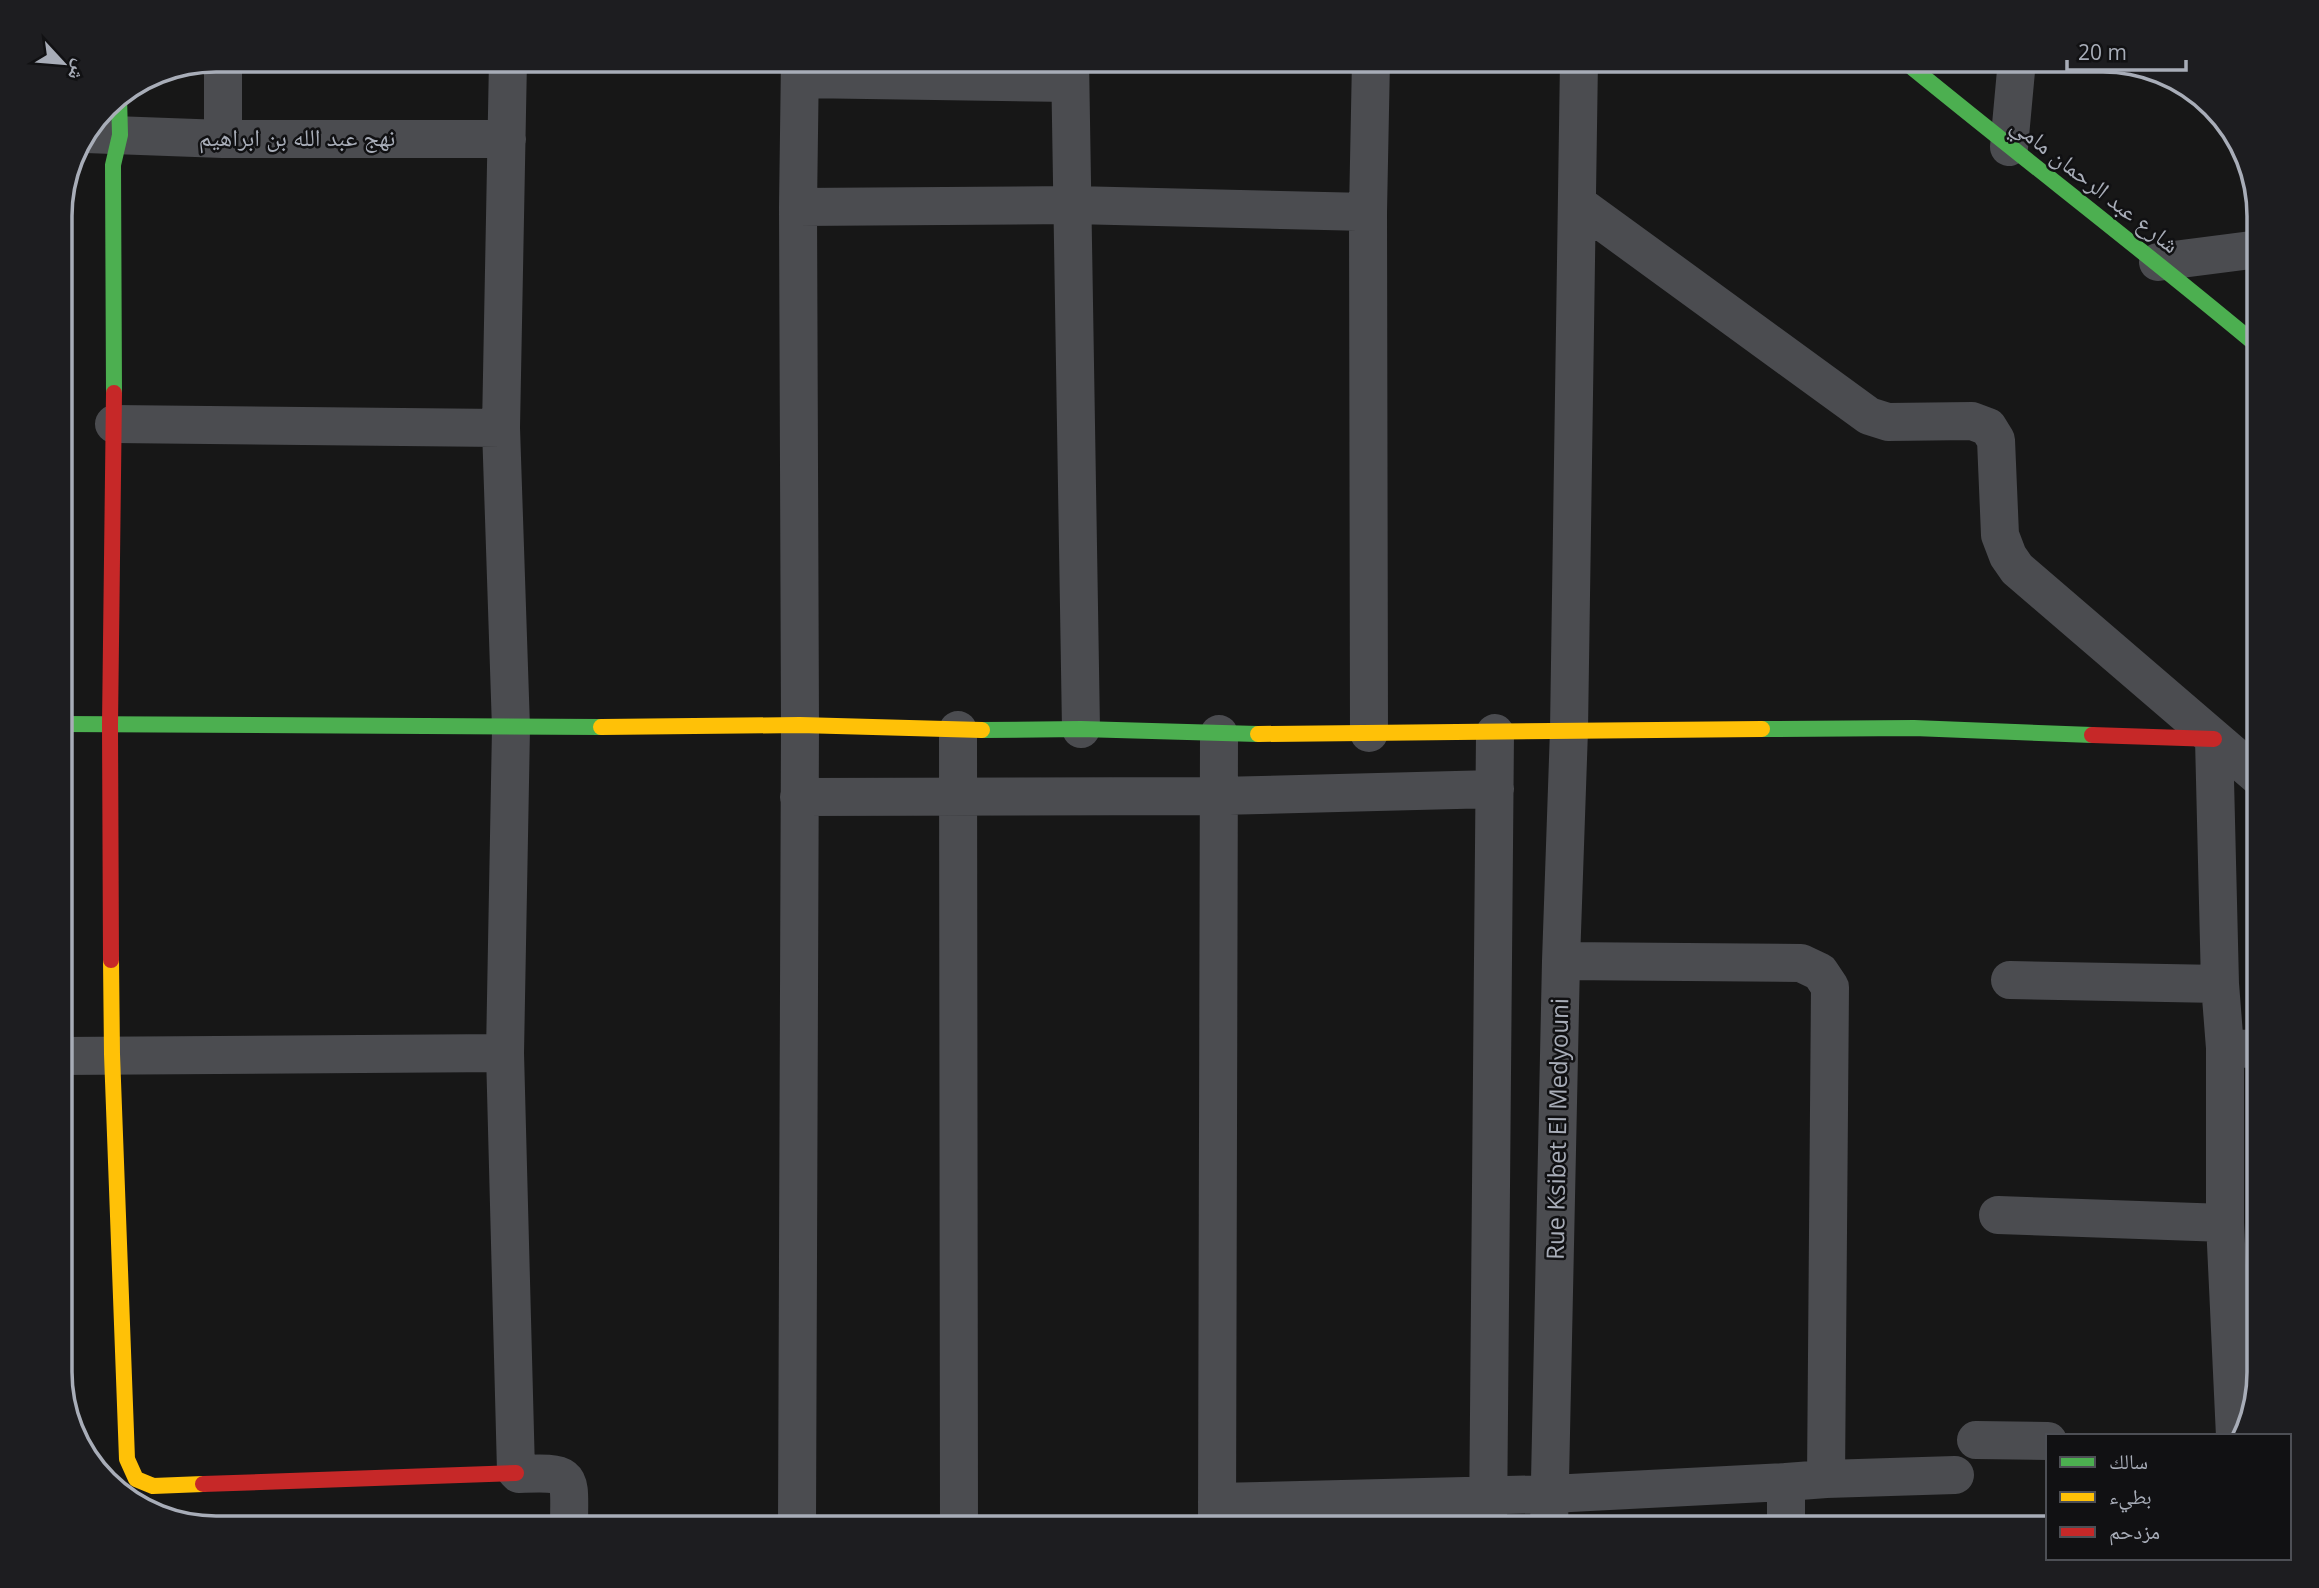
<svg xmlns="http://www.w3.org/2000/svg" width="2319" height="1588" viewBox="0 0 2319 1588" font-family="'Open Sans','Noto Naskh Arabic',sans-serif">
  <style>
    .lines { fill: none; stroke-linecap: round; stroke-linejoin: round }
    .street { stroke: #4b4c50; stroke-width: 38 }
    .fast { stroke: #4caf50; stroke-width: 16 }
    .slow { stroke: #ffc107; stroke-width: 16 }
    .jam { stroke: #c62828; stroke-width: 16 }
    .labels { text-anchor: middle; stroke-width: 5; stroke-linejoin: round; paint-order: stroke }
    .street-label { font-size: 24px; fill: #a8adb8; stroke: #111113 }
    .rim { fill: none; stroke: #a8adb8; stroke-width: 3.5 }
  </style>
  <rect width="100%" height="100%" fill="#171717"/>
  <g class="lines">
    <path class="street" d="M223 60V139
      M508 60 501 428 511 728 505 1053 516 1471 519 1474C576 1472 569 1474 569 1528
      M1070 60 1081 729
      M800 79 1070 83
      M86 134 223 139H507
      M2009 147 2017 60
      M1578 204 1869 416 1888 422 1972 421 1988 427 1996 440 2000 535 2008 556 2017 569 2259 777
      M798 207 1073 205 1368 212
      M2158 262 2259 249
      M114 424 501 428
      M958 730 959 1528
      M1369 733 1368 212 1371 60
      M2214 739 2220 984 2225 1048V1223L2235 1436
      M799 797 1218 796 1495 789
      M1561 961 1801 963 1820 972 1830 987 1826 1479 1786 1482
      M2010 980 2220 984
      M2225 1048 2259 1049
      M60 1056 505 1053
      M1998 1215 2225 1223
      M1976 1440 2048 1441
      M1826 1479 1955 1475
      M1217 1502 1551 1494 1786 1482V1528
      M797 1528 800 725 798 207 800 60
      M1217 1528 1219 734
      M1488 1528 1495 733
      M1549 1528 1561 961 1569 730 1579 60"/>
    <path class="fast" d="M1903 60C2021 157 2142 249 2259 347
      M114 393 113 165 120 135 119 96
      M60 724 601 727
      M1762 729 1914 728 2092 735
      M982 730 1081 729 1258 734"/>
    <path class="slow" d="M601 727 800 725 982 730
      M1258 734 1762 729
      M111 960 112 1054 127 1459 136 1479 153 1486 203 1484"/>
    <path class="jam" d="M2092 735 2214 739
      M111 960 110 725 114 393
      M203 1484 516 1473"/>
  </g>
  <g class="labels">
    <g class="street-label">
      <text x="297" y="146">نهج عبد الله بن ابراهيم</text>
      <text transform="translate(2095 185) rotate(38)" y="8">شارع عبد الرحمان مامي</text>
      <text transform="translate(1558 1129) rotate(-89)" y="8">Rue Ksibet El Medyouni</text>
    </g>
  </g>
  <path d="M0 0H2319V1588H0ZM216 72H2103A144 144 0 0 1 2247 216V1372A144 144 0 0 1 2103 1516H216A144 144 0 0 1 72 1372V216A144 144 0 0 1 216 72Z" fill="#1d1d20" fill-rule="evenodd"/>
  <path class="rim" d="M216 72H2103A144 144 0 0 1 2247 216V1372A144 144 0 0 1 2103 1516H216A144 144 0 0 1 72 1372V216A144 144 0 0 1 216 72Z"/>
  <rect x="2046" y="1434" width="245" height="126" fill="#111113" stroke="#4d4f55" stroke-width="2"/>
  <rect x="2060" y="1457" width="35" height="10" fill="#4caf50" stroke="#4d4f55" stroke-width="2"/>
  <text x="2109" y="1469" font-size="21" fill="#a8adb8">سالك</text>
  <rect x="2060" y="1492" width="35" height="10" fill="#ffc107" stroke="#4d4f55" stroke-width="2"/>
  <text x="2109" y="1504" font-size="21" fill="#a8adb8">بطيء</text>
  <rect x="2060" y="1527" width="35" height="10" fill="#c62828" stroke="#4d4f55" stroke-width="2"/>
  <text x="2109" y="1539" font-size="21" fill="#a8adb8">مزدحم</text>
  <g transform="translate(63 63) rotate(116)" stroke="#111113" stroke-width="5" paint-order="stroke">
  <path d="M0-5L12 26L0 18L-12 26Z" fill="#a8adb8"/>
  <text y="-10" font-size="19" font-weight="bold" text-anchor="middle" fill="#a8adb8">ش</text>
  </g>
  <path d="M2067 60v10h119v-10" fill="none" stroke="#a8adb8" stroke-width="3.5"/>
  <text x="2078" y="60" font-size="21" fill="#a8adb8" stroke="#111113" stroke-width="5" paint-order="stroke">20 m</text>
</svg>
